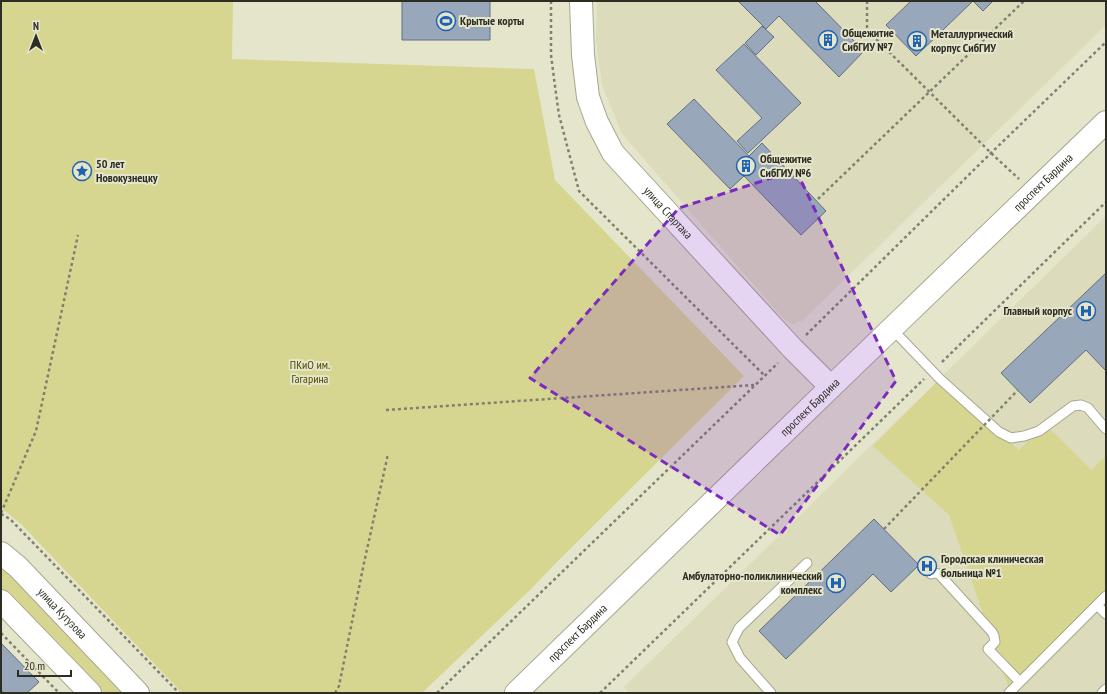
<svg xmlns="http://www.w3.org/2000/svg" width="1107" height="694" viewBox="0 0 1107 694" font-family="'PT Sans Narrow',sans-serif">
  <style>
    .built { fill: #dcdcbc }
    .green { fill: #d7d690 }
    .building { fill: #98a7ba; stroke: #606e80 }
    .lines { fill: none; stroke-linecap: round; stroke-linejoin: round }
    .service-casing { stroke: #a7a790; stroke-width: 11 }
    .tertiary-casing { stroke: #a7a790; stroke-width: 24 }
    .secondary-casing { stroke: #a7a790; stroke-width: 24 }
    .path { stroke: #808070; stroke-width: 2.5; stroke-dasharray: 3 3; stroke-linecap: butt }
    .service { stroke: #fff; stroke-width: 9 }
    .tertiary { stroke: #fff; stroke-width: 22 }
    .secondary { stroke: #fff; stroke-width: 22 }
    .path-bridge { stroke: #808070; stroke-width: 2.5; stroke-dasharray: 3 3; stroke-linecap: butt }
    .marked { fill: #7b2cbf; fill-opacity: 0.2; stroke: #7b2cbf; stroke-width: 3; stroke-dasharray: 8 5; stroke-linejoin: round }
    .labels { text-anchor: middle; stroke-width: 4; stroke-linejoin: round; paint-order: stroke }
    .poi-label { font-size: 12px; font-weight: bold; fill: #2d2d24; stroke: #e5e5cc; text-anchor: start }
    .street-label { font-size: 12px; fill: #2d2d24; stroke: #e5e5cc }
    .park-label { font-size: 12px; fill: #4e4c00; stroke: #e5e5cc }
  </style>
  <rect width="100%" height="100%" fill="#e5e5cc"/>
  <path class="built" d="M597 1H1106V25L802 321 792 324 784 319 622 134 602 85 596 42Z
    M1106 216V693H629L624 687Z"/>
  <path class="green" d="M1 1H233L232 59 534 69 555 180 744 376 555 564 531 589 422 693H182L21 524 1 508Z
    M940 379 1019 450 1045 424 1091 470 1106 456V596L1010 692 949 515 873 446Z
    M1 567 5 570 125 693H104L1 588Z"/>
  <path class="building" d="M402 1H490V40H402Z
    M738 1H815L864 51 839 77 779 16 766 29Z
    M911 1H973L916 56 886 25Z
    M973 1H993L983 11Z
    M762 26 774 37 756 55 745 43Z
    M744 44 801 103 748 153 737 141 762 118 716 70Z
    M694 99 749 156 762 143 826 211 801 235 744 176 730 189 667 124Z
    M1106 273V371L1086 350 1030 403 1001 373Z
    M874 519 919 565 891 592 873 574 786 659 759 631Z
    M1 643 39 682 27 693H4L1 690Z"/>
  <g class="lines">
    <g class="service-casing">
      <path id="service" d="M892 329 940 379 999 432 1011 438 1024 436 1039 431 1073 406 1081 405 1088 408 1106 429
        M931 574 935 573 939 574 992 632 994 636 995 642 988 649 1020 682
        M1097 605 1106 614
        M771 693 740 658 732 642 739 628 807 563
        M1009 693 1106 596
        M1102 693 1106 689"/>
    </g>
    <g class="tertiary-casing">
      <g id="tertiary">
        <path id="s1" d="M581 1 583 55 588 97 597 122 613 153 792 348 831 387"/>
      </g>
    </g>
    <g class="secondary-casing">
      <g id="secondary">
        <path id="s2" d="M1 553 18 567 138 693"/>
        <path d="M1 601 90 693"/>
        <path id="s3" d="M516 693 831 387 1106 122"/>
      </g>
    </g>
    <path class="path" d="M551 1V55L555 86 559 115 579 191 765 376
      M867 1V30L991 153 1019 179
      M818 199 1024 1
      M806 335 991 153 1106 42
      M942 362 1106 202
      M386 410 754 385
      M1 513 36 431 78 235
      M1 514 10 519 179 693
      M1 633 59 693
      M335 693 339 686 364 563 388 454
      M437 693 778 363
      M600 693 924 379"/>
    <use href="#service" class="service"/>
    <use href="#tertiary" class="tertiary"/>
    <use href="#secondary" class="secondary"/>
    <path class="path-bridge" d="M884 529 1018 390"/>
  </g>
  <path class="marked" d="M796 170 896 381 780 535 530 378 679 208Z"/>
  <defs>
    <g id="stadium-ring" transform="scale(1)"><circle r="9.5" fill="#e5e5cc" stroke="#1e63b3" stroke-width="1.5"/><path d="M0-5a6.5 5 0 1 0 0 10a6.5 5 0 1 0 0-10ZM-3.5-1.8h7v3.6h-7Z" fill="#1e63b3"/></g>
    <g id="building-ring" transform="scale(1)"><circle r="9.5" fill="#e5e5cc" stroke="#1e63b3" stroke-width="1.5"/><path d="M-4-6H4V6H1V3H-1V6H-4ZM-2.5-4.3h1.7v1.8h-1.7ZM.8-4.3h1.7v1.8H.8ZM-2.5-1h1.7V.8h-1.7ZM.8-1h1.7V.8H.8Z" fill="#1e63b3"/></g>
    <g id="sight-ring" transform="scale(1)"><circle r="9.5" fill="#e5e5cc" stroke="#1e63b3" stroke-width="1.5"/><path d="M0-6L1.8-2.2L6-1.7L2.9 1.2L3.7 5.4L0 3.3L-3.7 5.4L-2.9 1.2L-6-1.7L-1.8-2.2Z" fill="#1e63b3"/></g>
    <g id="hospital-ring" transform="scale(1)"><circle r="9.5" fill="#e5e5cc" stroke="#1e63b3" stroke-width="1.5"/><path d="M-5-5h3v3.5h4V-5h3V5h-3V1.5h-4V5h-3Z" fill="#1e63b3"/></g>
  </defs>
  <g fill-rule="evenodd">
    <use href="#stadium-ring" x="446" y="21"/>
    <use href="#building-ring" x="828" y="40"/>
    <use href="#building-ring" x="917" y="41"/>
    <use href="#building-ring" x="746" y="166"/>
    <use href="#sight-ring" x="82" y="171"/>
    <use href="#hospital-ring" x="1086" y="311"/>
    <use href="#hospital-ring" x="927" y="566"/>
    <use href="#hospital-ring" x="836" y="583"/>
  </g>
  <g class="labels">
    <g class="poi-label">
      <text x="460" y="25">Крытые корты</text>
      <text x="842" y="37">Общежитие<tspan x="842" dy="14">СибГИУ №7</tspan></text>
      <text x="931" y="38">Металлургический<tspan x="931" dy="14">корпус СибГИУ</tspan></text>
      <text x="760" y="163">Общежитие<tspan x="760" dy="14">СибГИУ №6</tspan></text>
      <text x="96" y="168">50 лет<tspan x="96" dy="14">Новокузнецку</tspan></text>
      <text x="1072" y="315" text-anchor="end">Главный корпус</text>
      <text x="941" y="563">Городская клиническая<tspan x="941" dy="14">больница №1</tspan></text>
      <text x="822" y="580" text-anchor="end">Амбулаторно-поликлинический<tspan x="822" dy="14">комплекс</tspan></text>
    </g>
    <g class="street-label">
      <text dy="4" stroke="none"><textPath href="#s3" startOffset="734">проспект Бардина</textPath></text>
      <text dy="4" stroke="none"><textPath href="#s1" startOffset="239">улица Спартака</textPath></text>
      <text dy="4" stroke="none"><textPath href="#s3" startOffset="410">проспект Бардина</textPath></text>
      <text dy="4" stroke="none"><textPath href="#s2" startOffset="86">улица Кутузова</textPath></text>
      <text dy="4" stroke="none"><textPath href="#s3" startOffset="86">проспект Бардина</textPath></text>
    </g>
    <g class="park-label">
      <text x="310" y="369">ПКиО им.<tspan x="310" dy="14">Гагарина</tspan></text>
    </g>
  </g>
  <rect width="1107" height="694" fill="none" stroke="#2d2d24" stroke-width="4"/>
  <g transform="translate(36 36)" stroke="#e5e5cc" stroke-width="3" paint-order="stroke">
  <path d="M0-3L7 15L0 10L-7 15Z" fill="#2d2d24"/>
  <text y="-6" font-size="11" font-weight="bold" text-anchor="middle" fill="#2d2d24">N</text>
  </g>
  <path d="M18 670v6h53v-6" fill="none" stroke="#2d2d24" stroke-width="2"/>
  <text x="24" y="670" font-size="12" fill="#2d2d24" stroke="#e5e5cc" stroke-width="3" paint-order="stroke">20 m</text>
</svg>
